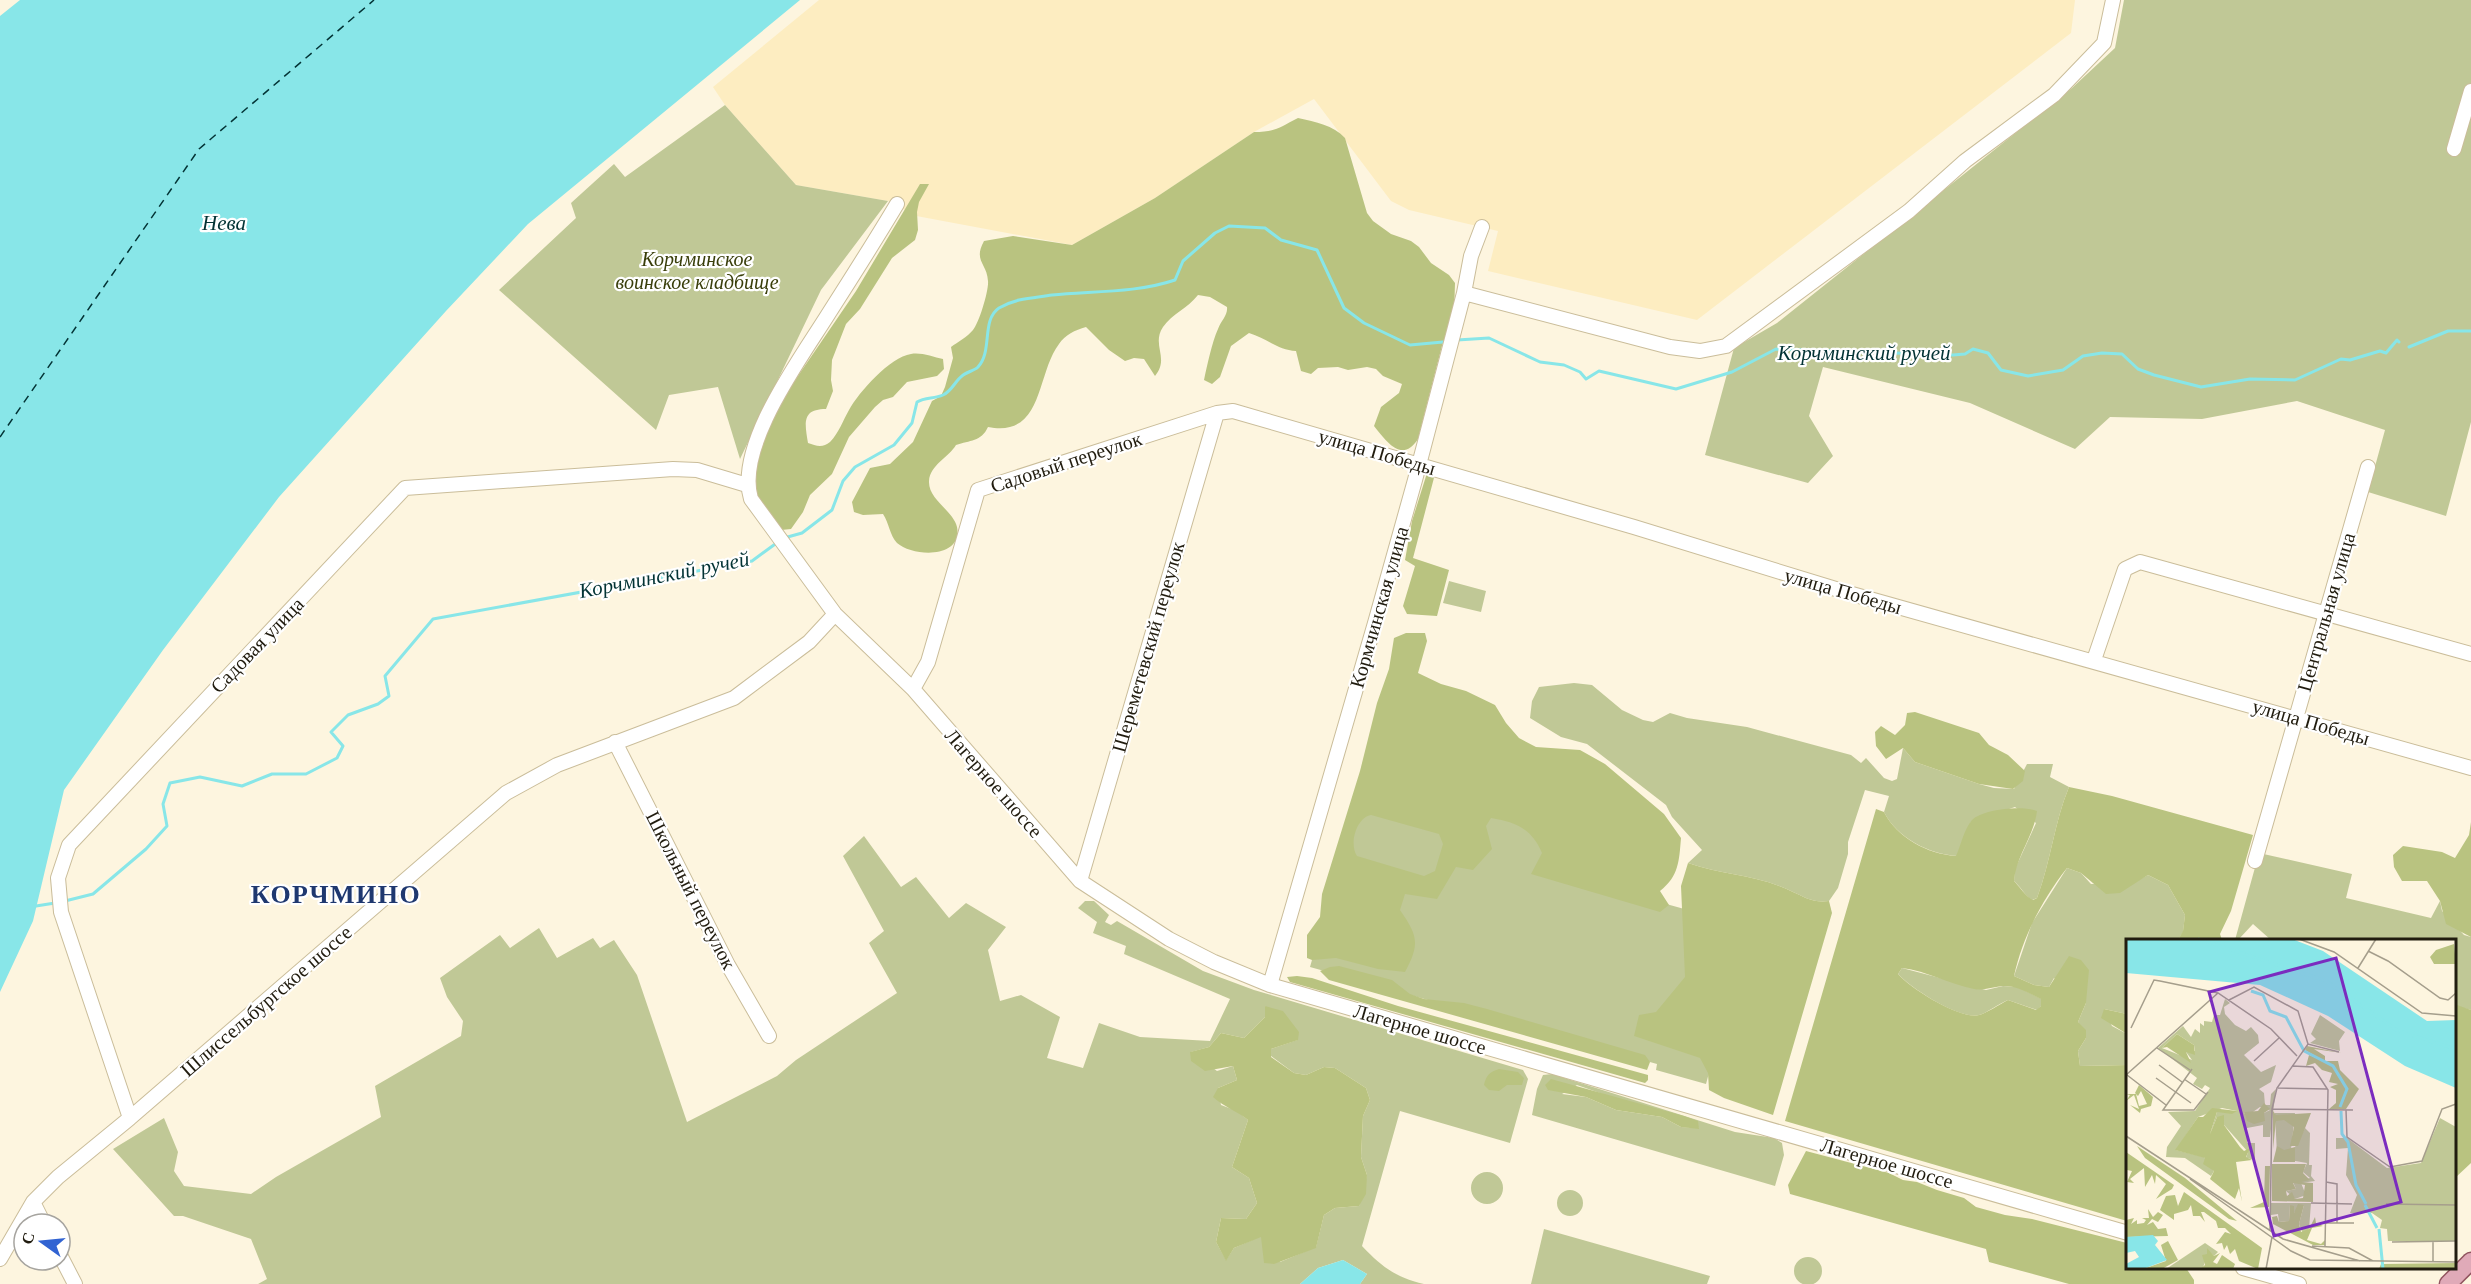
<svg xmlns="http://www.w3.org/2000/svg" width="2471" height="1284" viewBox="0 0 2471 1284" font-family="Georgia,serif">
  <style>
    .built { fill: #fdedc1 }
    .green { fill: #c0c896; fill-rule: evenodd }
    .forest { fill: #b9c380; fill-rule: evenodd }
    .water { fill: #88e6e8 }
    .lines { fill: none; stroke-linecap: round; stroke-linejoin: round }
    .stream { stroke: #88e6e8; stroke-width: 3 }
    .ferry { stroke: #033335; stroke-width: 1.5; stroke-dasharray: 8 6; stroke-linecap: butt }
    .minor-casing { stroke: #cabd9a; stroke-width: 16 }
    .major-casing { stroke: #90535e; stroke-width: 19 }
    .minor { stroke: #fff; stroke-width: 14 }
    .major { stroke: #e0aab8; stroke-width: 16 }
    .labels { text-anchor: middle; stroke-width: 4.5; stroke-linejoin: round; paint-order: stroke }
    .park-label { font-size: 20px; font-style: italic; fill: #393e0a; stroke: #fff }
    .street-label { font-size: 20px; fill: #211c0f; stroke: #fff }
    .water-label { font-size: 21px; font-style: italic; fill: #033335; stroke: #fff }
    .district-label { font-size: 26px; font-weight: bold; letter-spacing: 1.5px; fill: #1f386f; stroke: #fff }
    .inset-river { fill: none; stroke: #88e6e8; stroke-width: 3 }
    .inset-road { fill: none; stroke: #a59e8c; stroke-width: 1.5 }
    .view { fill: #7b2cbf; fill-opacity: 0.15; stroke: #7b2cbf; stroke-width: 3 }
    .inset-edge { fill: none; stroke: #211c0f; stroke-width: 3 }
  </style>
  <rect width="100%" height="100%" fill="#fdf5df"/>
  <path class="built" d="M819 0H2075L2071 33 1697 320 1488 271 1498 231 1409 210 1391 201 1314 99 1254 132 1155 198 1072 245 911 215 897 204 888 201 796 185 725 105 713 87Z"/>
  <path class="green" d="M2124 0H2471V422L2446 516 2368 492 2385 430 2297 401 2202 419 2110 417 2075 449 1970 403 1823 367 1809 416 1833 456 1808 483 1705 455 1734 348 1777 323 2072 88 2115 48Z
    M725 105 796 185 888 201 821 290 740 459 718 387 669 395 656 430 499 290 576 218 571 203 614 164 625 177Z
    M1449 581 1486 591 1481 612 1443 603Z
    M1574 683 1592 685 1622 710 1643 720 1653 722 1670 713 1687 718 1747 727 1851 755 1861 763 1866 758 1884 778 1892 781 1897 779 1903 748 1915 762 1979 784 1994 788 2014 789 2027 764H2053L2050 777 2069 787C2054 823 2051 861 2037 898L2032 900C2025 896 2021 887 2014 881L2015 869 2036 823 2015 807 1971 822 1957 856C1929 854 1897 838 1884 812L1889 796 1865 790 1848 842V854L1838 888 1829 901C1814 903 1806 898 1793 892 1760 875 1722 875 1688 863L1702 850 1672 817 1666 805 1587 744 1561 737 1530 718 1532 701 1539 687Z
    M1364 774 1558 829 1547 871 1706 915 1713 1058 1706 1084 1656 1070 1657 1064 1310 967Z
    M864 836 901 887 916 877 949 918 966 903 1006 927 988 950 1000 1001 1021 995 1060 1017 1047 1058 1083 1068 1099 1023 1140 1037 1210 1041 1230 999 1124 954 1126 946 1093 933 1097 922 1078 908 1085 901H1094L1109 915 1105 922 1111 925 1117 921 1203 971 1254 990 1523 1070 1528 1079 1510 1143 1400 1111 1362 1246C1382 1267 1395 1277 1424 1284H1360L1367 1274 1343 1260 1318 1268 1300 1284H258L267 1279 251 1239 183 1216H174L113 1149 164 1118 178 1152 174 1171 184 1186 251 1194 276 1177 381 1117 375 1086 461 1036 463 1021 447 997 440 978 500 935 510 948 539 928 557 958 593 938 600 948 614 940 637 975 687 1122 777 1076 796 1060 897 993 869 943 884 931 843 856ZM1265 1006 1297 1040 1271 1049V1056L1294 1073 1306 1075 1324 1067 1335 1068 1366 1088 1370 1100 1363 1116 1361 1157 1367 1175 1359 1206 1335 1208 1324 1215 1316 1247 1280 1262 1261 1236 1234 1248 1226 1260 1216 1242 1221 1218 1246 1219 1257 1203 1249 1178 1232 1167 1248 1120 1237 1111 1221 1105 1218 1088 1237 1080 1233 1066 1217 1071 1191 1052 1209 1047 1221 1033 1244 1038 1265 1017Z
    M2259 853 2352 874 2346 898 2431 918 2440 901 2442 911 2464 935 2471 937V1010L2455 1006 2454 940H2271L2253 924 2238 940H2235Z
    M2067 868 2081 873 2091 884 2135 882 2148 875 2168 885 2185 915 2183 932 2178 940H2128L2127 1014 2104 1009 2112 1026 2127 1034V1065L2080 1066 2078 1051 2086 1038 2078 1022 2086 1003 2054 978 2049 987 2034 985 2014 976 2032 923Z
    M1902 968 1986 990 2003 986 2018 987 2042 999 2041 1006 2037 1010 2008 1000C2000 1003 1985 1014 1979 1015 1959 1020 1911 988 1898 974Z
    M1552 1074 1735 1132 1774 1138 1782 1143 1784 1155 1775 1186 1532 1115 1537 1089 1543 1075ZM1577 1085 1699 1128 1681 1127 1662 1117 1616 1110 1586 1097 1562 1094Z
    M1471 1188a16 16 0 1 1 32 0a16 16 0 1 1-32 0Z
    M1557 1203a13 13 0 1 1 26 0a13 13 0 1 1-26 0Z
    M1544 1229 1710 1276 1707 1284H1531Z
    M1794 1271a14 14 0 1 1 28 0a14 14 0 1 1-28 0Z"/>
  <path class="forest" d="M1298 118C1316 122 1333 125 1345 138L1367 213 1373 221 1391 234 1411 241 1419 247 1431 263 1449 275 1455 283 1454 315 1449 334 1443 342 1418 439C1402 464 1386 441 1374 426L1381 407 1399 393 1402 384 1383 376 1376 369 1367 367 1348 370 1338 367 1318 368 1311 374 1301 371 1296 351C1278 350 1266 338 1249 333L1231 346 1220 377 1212 384 1204 380C1207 366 1212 342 1218 329 1221 321 1228 315 1227 307L1210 297 1198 295C1188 308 1172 314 1163 327 1151 345 1170 358 1155 376L1144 359 1134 358 1125 361 1109 350 1086 327C1075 330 1065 335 1059 344 1036 374 1044 438 988 427 981 442 970 440 956 445 949 457 930 465 929 481 928 500 953 510 957 527 963 559 913 557 897 543 890 536 889 523 883 514L863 515 854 512 852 502 870 468 890 464 913 442 932 401 941 396 945 387 953 358 951 347C958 342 967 337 973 330 979 323 989 290 988 281 987 263 973 261 984 241L1013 236 1072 245 1155 198 1254 132C1276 132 1280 127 1298 118Z
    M920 184H929L919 202 917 212 918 230 915 240 892 258 860 309 846 324 832 360 831 380 833 391 826 409C801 409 805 424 808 443 816 446 823 448 830 442 839 433 843 420 849 410 859 392 890 357 911 354 921 352 933 357 943 359L944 369 937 376 907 382 893 397 883 400 875 407 849 437 832 474 810 495 803 512 791 529 781 530 756 499 753 478 764 437 776 408 856 291Z
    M1427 473 1435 474 1413 558 1449 570 1437 616 1407 614 1403 606 1415 566 1405 560 1412 521Z
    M1406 633H1425L1427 641 1418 673 1441 684 1466 691 1495 705 1506 723 1519 738 1536 747 1580 750 1605 764 1664 814 1681 838C1679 861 1679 876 1660 891L1669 905 1660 912 1531 874 1542 853C1532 829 1516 822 1491 818L1486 826 1492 849 1473 870 1456 867 1437 899 1405 894 1400 910C1418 936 1420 944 1405 972L1378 969 1336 958 1312 960 1307 958V935L1320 917 1322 894 1360 771 1377 703 1389 669 1394 638ZM1371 815 1439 834 1443 844 1435 871 1424 876 1357 856C1349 844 1356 818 1371 815Z
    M1915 712 1979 733 1989 745 2008 755 2025 771 2023 781 2013 789 1979 784 1915 762 1903 748 1886 759 1876 746 1875 732 1881 726 1895 735 1905 725 1907 713Z
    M2069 787 2112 796 2253 835 2231 911 2220 934 2222 940H2178L2183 931 2185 915 2168 885 2148 875 2120 893 2106 894 2081 873 2067 868C2042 900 2023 936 2014 976L2034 985 2049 987 2069 956 2081 960 2089 970 2086 1003 2078 1022 2086 1030V1038L2078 1051 2080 1066 2127 1065V1221L1785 1121 1876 809 1884 812C1897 838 1928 854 1956 856 1961 845 1964 829 1972 820 1983 809 2023 805 2037 811 2034 836 2016 856 2014 881 2020 887 2025 896 2033 900L2037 898C2051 861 2054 823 2069 787ZM1902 968C1927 971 1949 984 1974 989 1984 991 1992 987 2002 986 2016 985 2029 993 2041 999V1006L2036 1010 2008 1000C2000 1004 1985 1014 1979 1015 1960 1020 1910 988 1898 974Z
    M2471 822V937L2446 924 2440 901 2427 881H2402L2394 867 2393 855 2403 846 2442 852 2455 858 2469 835Z
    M1688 863C1722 875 1760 875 1793 892 1806 898 1814 903 1829 901L1832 913 1773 1115 1724 1098 1709 1090 1708 1073 1700 1058 1634 1036 1639 1015 1656 1012 1685 977 1681 886Z
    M1339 966 1392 980 1410 994 1424 999 1464 1003 1487 1009 1645 1055 1650 1062 1647 1070 1329 980 1320 971 1330 967Z
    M1297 976 1312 978 1398 1006 1648 1075V1080L1645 1083 1290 982 1287 977Z
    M2457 1005 2471 1010V1163L2455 1178 2454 1006Z
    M1265 1006 1283 1011 1299 1032 1298 1040 1271 1049V1057L1294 1073 1306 1075 1324 1067 1335 1068 1366 1088 1370 1100 1363 1116 1361 1157 1367 1175 1366 1194 1359 1206 1335 1208 1324 1215 1316 1248 1274 1264 1264 1263 1261 1237 1234 1248 1226 1261 1216 1242 1221 1218 1246 1219 1257 1203 1249 1178 1232 1167 1248 1120C1237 1111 1224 1107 1213 1097L1218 1088 1237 1080 1233 1066 1205 1071 1191 1061 1190 1052 1209 1047 1221 1033 1244 1038 1265 1017Z
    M2104 1009 2127 1014V1034L2101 1018Z
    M1499 1069 1518 1072 1524 1078 1522 1085H1507L1499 1091 1489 1090 1484 1085C1486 1076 1489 1072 1499 1069Z
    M1551 1079 1684 1116 1698 1121 1699 1129 1681 1127 1662 1117 1616 1110 1586 1097 1548 1090 1545 1085Z
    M1806 1151 1889 1173 1903 1180 1917 1182 1937 1190 1964 1198 1976 1207 2005 1215 2032 1219 2127 1243 2128 1268H2186L2194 1280V1284H2069L1989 1262 1986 1249 1790 1194 1788 1185Z"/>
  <path class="water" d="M20 0H800L528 224 446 311 279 497 163 650 64 790 33 921 0 992V16Z
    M1343 1260 1367 1274 1360 1284H1300L1318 1268Z"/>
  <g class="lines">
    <path class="stream" d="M1457 340 1489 338 1540 362 1564 365 1580 372 1586 379 1599 371 1676 389 1732 372 1776 349 1953 355 1965 354 1973 349 1988 353 2001 370 2028 376 2063 370 2083 356 2102 353 2122 354 2138 369 2154 375 2201 387 2250 379 2295 380 2341 359 2350 360 2380 351 2386 353 2397 340 2399 342
      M2409 347 2448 331H2471
      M784 538 802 533 832 510 843 481 855 467 894 445 912 423 917 402C925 397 934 399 943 395 952 391 955 381 962 376 966 372 974 371 978 367 993 351 981 320 999 308 1016 298 1033 298 1052 295 1092 291 1137 293 1175 280L1183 261 1215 233 1229 226 1265 228 1281 240 1317 250 1344 308 1364 323 1410 345 1443 342
      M65 901 93 894 146 849 167 826 163 804 170 783 200 777 242 786 272 774H306L337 758 343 746 331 732 348 715 378 704 389 696 385 676 433 619 752 561 778 542
      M36 906 55 903"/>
    <path class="ferry" d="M0 437 199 149 374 0"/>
    <g class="minor-casing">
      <path id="minor" d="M2454 149 2471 91
        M897 204C875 241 852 277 829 313 801 358 735 446 751 499L835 614 913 689 1080 881 1169 939 1214 962 1270 985 2128 1233
        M1464 293 1670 347 1700 351 1726 346 1909 211 1965 161 2054 95 2104 43 2113 0
        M2094 660 2125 569 2140 562 2471 654
        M913 689 928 662 978 490 1217 413 1233 411 1634 527 1852 594 2471 768
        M615 742 728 965 769 1036
        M2255 861 2368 467
        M1080 881 1217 413
        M1270 985 1375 623 1415 480 1464 293 1471 256 1482 227
        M130 1118 61 912 58 878 69 845 405 488 673 469 697 470 747 485
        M33 1202 44 1224
        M60 1255 75 1284
        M0 1259 33 1202 58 1177 130 1118 506 793 557 765 734 698 809 642 835 614
        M2243 1268 2299 1284"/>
    </g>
    <g class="major-casing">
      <path id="major" d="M2448 1284 2471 1261"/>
    </g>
    <use href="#minor" class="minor"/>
    <use href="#major" class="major"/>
  </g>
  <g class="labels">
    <g class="park-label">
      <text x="697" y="266">Корчминское<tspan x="697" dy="23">воинское кладбище</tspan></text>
    </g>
    <g class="street-label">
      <text transform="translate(1377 452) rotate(16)" y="7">улица Победы</text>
      <text transform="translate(1066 462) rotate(-18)" y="7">Садовый переулок</text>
      <text transform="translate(1843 591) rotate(16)" y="7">улица Победы</text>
      <text transform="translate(1379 607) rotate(-74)" y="7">Кормчинская улица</text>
      <text transform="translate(2326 612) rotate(-74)" y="7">Центральная улица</text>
      <text transform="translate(257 645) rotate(-46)" y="7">Садовая улица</text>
      <text transform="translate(1148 647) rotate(-74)" y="7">Шереметевский переулок</text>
      <text transform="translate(2311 722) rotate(16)" y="7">улица Победы</text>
      <text transform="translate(994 783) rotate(49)" y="7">Лагерное шоссе</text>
      <text transform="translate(691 890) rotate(63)" y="7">Школьный переулок</text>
      <text transform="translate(266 1001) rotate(-41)" y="7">Шлиссельбургское шоссе</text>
      <text transform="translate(1420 1029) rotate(16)" y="7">Лагерное шоссе</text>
      <text transform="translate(1887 1163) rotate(16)" y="7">Лагерное шоссе</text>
    </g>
    <g class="water-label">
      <text x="224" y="230">Нева</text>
      <text x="1864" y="360">Корчминский ручей</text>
      <text transform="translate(664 575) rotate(-11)" y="7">Корчминский ручей</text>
    </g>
    <g class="district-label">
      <text x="336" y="903">КОРЧМИНО</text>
    </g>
  </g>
  <g transform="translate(2126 939)">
    <rect width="330" height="330" fill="#fdf5df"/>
    <path d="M99 60 104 64 98 68 99 75 109 86 120 92 125 88 132 96 133 104 118 116 135 133 150 126 145 143 133 150 138 154 139 166H144L145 155 150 150 144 198H137V186L121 189V204H129V221L120 219 122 213 91 178 84 195 91 173 111 172 96 169 72 178 50 211 78 218 88 232 85 237 59 219 40 218 41 208 55 187 42 173 69 172 84 149 79 146 76 150 67 145 71 139 32 109 57 87 65 98 69 90 74 94V84L78 87V82L86 83 88 76H94ZM51 95 68 106 69 112 60 113 66 121 36 109ZM134 168 144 171 138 174V182H122L118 173 124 175ZM194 76 219 93 213 102 214 112 184 104 190 100 185 95ZM149 174H169L165 211 151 216ZM314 179 330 188V302H262L261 290 254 289 256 281 246 274H224L231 256 220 236 222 209 210 210V199H221L261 229 295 224ZM179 189 184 194 183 226H186L185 237 189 242 175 244 180 256 169 260 160 252 170 250 167 243 184 239 177 233 181 224 169 222V208ZM145 264H185L183 290 177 295 173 285 178 266 168 274 164 266 163 282 153 283 152 275 145 276ZM79 304 92 313 88 317 82 312 77 329 40 330Z" fill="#c0c896" fill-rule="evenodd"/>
    <path d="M328 5 330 25H308L304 18 310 11ZM51 95 68 106 69 116 60 113 65 124 41 108 36 109ZM181 107 216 114 188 110 199 117V122H212L214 131 233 150 220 170H203L210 164V151L204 148 212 145 203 143 206 134 196 131 189 124 180 127 183 116 198 122 179 111ZM13 146 27 158 25 167 15 170 14 174 4 166 13 170 8 156 0 162 4 156 0 155H10L13 167 21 165 15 152 12 157 9 154ZM138 164 144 170 138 174 139 182 128 185 121 182 118 173 132 172ZM86 169 111 172 106 175 91 173 84 195 91 178 98 176V186L114 208 118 212 124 209 120 218 126 221 110 223 116 263 113 249 109 260 84 240 88 232 77 225 79 219 49 211 72 178H77ZM147 172 150 176 185 174 172 207H164L168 188 158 181 150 182 147 210ZM11 207 59 239 111 282 103 280 19 219ZM151 207 158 211 169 208V223H147ZM0 213 48 246 46 250 30 260 40 245 30 236 29 245 26 236 19 248 18 229 4 240 8 244 1 243 6 232 1 231ZM146 225H180L177 234 184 241 175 243 187 244V263L146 262ZM167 244 179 246 177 259 169 260 166 253 161 257 160 252 170 250ZM139 227H144L143 268 124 269 138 263ZM58 253 136 309 132 330 113 322 109 310 104 315 101 306 98 311 96 304 90 305 99 293 105 295 99 289H92L90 282 78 273H75L79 283 74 277H67L65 266 62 271 48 275V281L34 271 40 257 49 256 52 267ZM172 265 178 266 173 285 175 293 183 290 189 278 190 284 197 287 186 289 181 301 195 305 199 301V306H187L147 285 146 278 151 277 153 283 163 282 164 266 168 267V274ZM22 270 27 278 32 273 37 276 32 283 26 280 21 286 27 283 32 290 40 289 42 297 0 298V281L8 279 5 285 11 281V285L18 284 20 281 16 279H23ZM42 302 52 321 36 330H17L40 322 35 306ZM81 309 88 317 94 314 87 323 91 325 96 316 109 325 107 330H74L79 326 76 316 81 315ZM330 324V330H253L255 325Z" fill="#b9c380" fill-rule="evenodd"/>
    <path d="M0 0H166L197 12 301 82 330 81V149L279 127 202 77 134 46 0 34ZM27 296 32 302 29 306 41 321 17 330H0V325L13 318 9 312 0 314V298Z" fill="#88e6e8"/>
    <path class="inset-river" d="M72 0 200 42 272 92 330 110M125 52 137 56 144 72 160 78 178 112 207 127 221 150 214 168M215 172 216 195 222 203 230 246 240 265M239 266 251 289M253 290 257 330"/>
    <path class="inset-road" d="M173 0 208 13 296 74 330 77M242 12 262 22 314 59 322 61 330 54M232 29 250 0M103 61 128 48 172 72 182 105M5 89 28 41 34 42 92 54 145 90 171 117M31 109 64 131M128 122 153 99M33 126 56 143M166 127 187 128 202 151 199 307M66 130 37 171H68L82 153M0 136 92 54M1 136 40 166M30 139 65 164M58 140 80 155M152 149 201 150M146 170 227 171M220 171 221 198 264 228 296 222 316 170 330 165M0 197 157 300 234 322M64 240 165 312 184 321 330 323M200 243 211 245V284M185 264 226 265M260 265 330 266M199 284H228M144 291 146 170 151 149 182 105 213 113M266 303 330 302M186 307 223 309 247 322M307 323V302M140 330 146 298"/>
    <path class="view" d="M210 19 275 263 148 297 83 53Z"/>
    <rect width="330" height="330" class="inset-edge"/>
  </g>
  <g transform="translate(42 1242) rotate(285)"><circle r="28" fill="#ffffff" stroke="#a6a49f" stroke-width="1.5"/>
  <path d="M0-4.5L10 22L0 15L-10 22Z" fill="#3163d2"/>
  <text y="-9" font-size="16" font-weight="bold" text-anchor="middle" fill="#211c0f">С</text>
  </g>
</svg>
